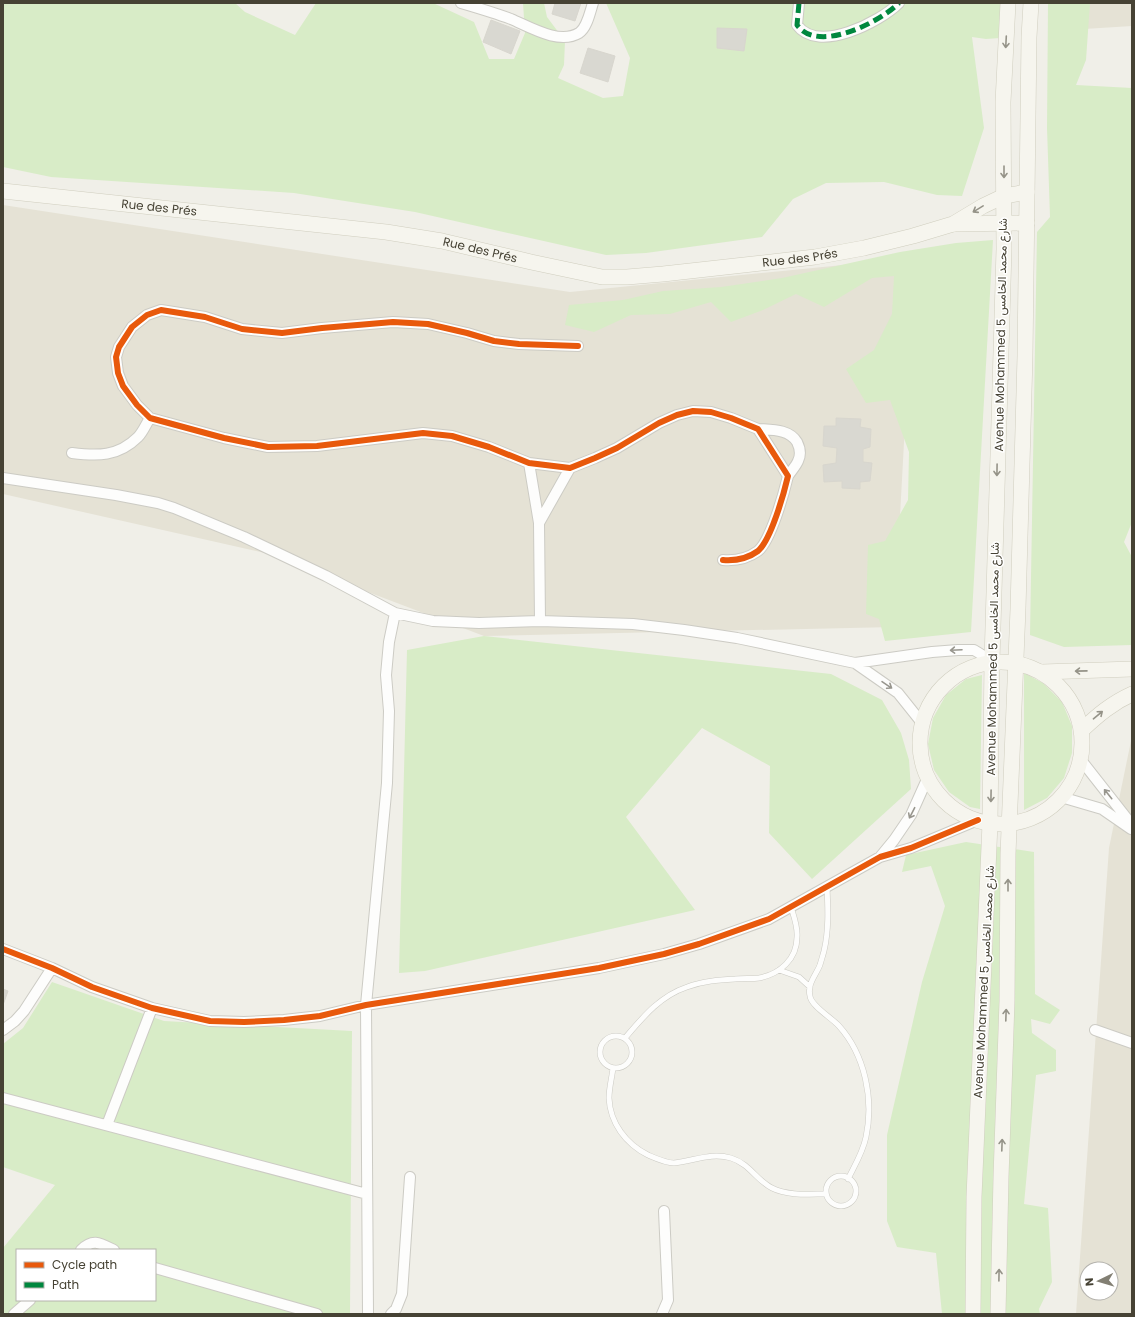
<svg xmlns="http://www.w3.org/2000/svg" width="1135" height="1317" viewBox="0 0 1135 1317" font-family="Poppins,Vazirmatn,sans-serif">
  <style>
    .residential { fill: #e5e2d5; fill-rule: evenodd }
    .green { fill: #d8ecc7; fill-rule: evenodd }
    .building { fill: #d9d8d1; stroke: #d8d6ce }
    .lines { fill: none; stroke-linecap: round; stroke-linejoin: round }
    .lane-casing { stroke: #cccbc4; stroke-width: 6 }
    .street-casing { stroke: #cccbc4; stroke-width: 12 }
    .secondary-casing { stroke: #d0cebf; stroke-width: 16 }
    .lane { stroke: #fdfdfc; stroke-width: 5 }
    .street { stroke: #fdfdfc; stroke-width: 10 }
    .secondary { stroke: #f6f5ee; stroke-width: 15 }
    .quiet { stroke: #00873e; stroke-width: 5; stroke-dasharray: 10 5; stroke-linecap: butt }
    .cycleway-casing { stroke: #fff; stroke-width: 8 }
    .cycleway { stroke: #e8590c; stroke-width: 6 }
    .oneway { stroke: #959388 }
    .oneway2 { stroke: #98968e }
    .labels { text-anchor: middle; stroke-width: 3; stroke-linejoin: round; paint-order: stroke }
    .street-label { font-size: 12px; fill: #464234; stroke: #fff }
  </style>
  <rect width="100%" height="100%" fill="#f0efe8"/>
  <path class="residential" d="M1084 3H1132V26L1084 29Z
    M3 205 570 292 914 258 894 627 484 636 265 553 3 494Z
    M1132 736V1314H1076L1109 848ZM1087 1269H1111V1293H1087Z"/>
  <path class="green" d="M3 3H235L245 12 295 35 316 3H433L474 22 489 59H514L525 33 523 3H544L547 17 565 41 564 65 558 78 603 98 623 96 630 58 606 3H1001L1000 38 986 39 972 37 984 128 962 196 937 195 884 182 826 183 793 199 762 237 646 253 606 255 415 212 294 193 51 177 3 167Z
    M1048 3H1090L1086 60 1076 85 1132 88V522L1124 542 1132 557V645L1064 647 1030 635 1037 232 1050 217 1047 128Z
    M993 240 971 632 885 641 879 619 866 614 868 545 885 541 908 500 909 452 890 400 866 403 846 369 874 350 892 314 894 276 872 278 824 307 796 294 763 310 731 322 711 302 670 314 631 315 594 332 565 325 569 305 623 300 663 291 721 287 782 278 900 252 956 243Z
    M484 636 831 674 882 700 901 733 909 760 911 789 812 879 769 833 770 766 702 728 626 817 695 910 425 971 399 973 407 650Z
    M1024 673 1043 683 1062 702 1072 726V753L1064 778 1047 798 1024 810Z
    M982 675 980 809 970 807 949 792 934 770 928 744 933 718 946 695 966 679Z
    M966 842 1034 852 1035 994 1060 1010 1050 1024 1031 1019 1032 1033 1056 1050V1071L1036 1075 1024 1204 1048 1208 1052 1282 1039 1309 1040 1314H942L936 1253 897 1247 887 1221V1135L922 982 945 906 931 866 902 872 906 855Z
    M52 982 164 1021 352 1031 350 1314H3V1248L55 1185 3 1167V1044L23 1028ZM17 1250H155V1300H17Z"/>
  <path class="building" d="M555 3H581L575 21 552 14Z
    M491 20 520 31 511 54 483 42Z
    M717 28 747 29 744 51 717 48Z
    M588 48 615 56 608 82 580 73Z
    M836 418 861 419 860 427 871 429 870 447 863 449V462L872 463 870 481 860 482V489L842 488V481L824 482 823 465 836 463 837 448 823 446 824 426H836Z
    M3 989 8 991 3 1005Z"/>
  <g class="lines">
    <g class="lane-casing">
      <path id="lane" d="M827 887C828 908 829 930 824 951 823 955 821 961 820 965 816 975 807 984 810 996 811 1006 832 1018 839 1026 865 1055 874 1099 866 1137 863 1152 855 1165 848 1179
        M779 970 799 977 810 987
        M600 1052a16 16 0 1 1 32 0a16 16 0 1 1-32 0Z
        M625 1038C643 1017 660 996 687 987 703 981 719 980 735 979 743 978 752 979 759 978 780 974 797 959 797 937 798 927 794 917 791 907
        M613 1068C612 1077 609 1088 609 1098 610 1123 626 1144 648 1155 655 1158 666 1163 674 1163 694 1161 711 1152 731 1158 750 1164 756 1180 772 1188 788 1196 809 1194 826 1194
        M826 1191a15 15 0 1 1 30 0a15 15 0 1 1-30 0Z"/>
    </g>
    <g class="street-casing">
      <path id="street" d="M461 3C478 8 495 13 511 19 530 27 559 45 579 33 587 28 590 12 593 3
        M799 3 797 25C818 54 880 22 899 3
        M578 346 519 344 494 341 467 333 428 324 393 322 322 328 282 333 242 329 205 317 161 310 147 315 132 327 119 347 116 357 118 373 123 386 137 405 150 418 224 438 268 447 317 446 423 433 452 436 489 447 529 463 570 468 595 458 617 448 659 423 677 415 693 411 711 412 731 418 758 429 788 476C784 493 771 540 758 551 747 559 736 561 723 560
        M758 429C772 430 789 429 797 442 800 448 801 455 798 461 796 466 791 471 788 476
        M72 453C97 456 118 457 138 437 143 432 146 424 150 418
        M529 463 539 523
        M3 478 116 495 158 503 174 508 244 537 326 576 395 613 433 621 479 623 540 621 633 624 684 630 737 638 855 663 932 652 958 650H974L992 661
        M540 621 539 523 570 468
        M855 663 898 693 922 723
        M1081 760 1132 825
        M1061 797 1102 809 1131 829
        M880 857 894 840 911 815 928 777
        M3 949 52 968 92 987 152 1008 210 1021 244 1022 284 1020 320 1016 366 1005 599 968 664 954 699 944 769 919 880 857 911 848 978 820
        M3 1030 15 1021 24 1011 52 968
        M1095 1030 1132 1043
        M3 1098 367 1194
        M107 1125 152 1008
        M81 1250C93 1238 100 1243 114 1250
        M155 1268 317 1314
        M14 1314 30 1300
        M368 1314 366 1005 387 783 389 711 386 675 389 642 395 613
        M391 1314 396 1309 402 1294 410 1177
        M662 1314 668 1300 664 1211"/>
    </g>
    <g class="secondary-casing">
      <g id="secondary">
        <path id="s1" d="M3 191 386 232 442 241 531 262 602 277H627L663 274 815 257 864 248 913 236 953 224 983 206 1004 196 1027 192"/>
        <path d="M954 224 1027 223"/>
        <circle cx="1001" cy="743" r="81"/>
        <path d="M1042 672 1132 669"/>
        <path d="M1082 730C1098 715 1112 703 1132 694"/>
        <path d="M973 1314 974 1197 990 823 992 661 1004 249 1003 102 1008 3"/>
        <path d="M998 1314 1001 1177 1007 1001 1008 854 1018 609 1025 356 1029 37 1031 3"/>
      </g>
    </g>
    <use href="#lane" class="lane"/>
    <use href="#street" class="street"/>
    <use href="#secondary" class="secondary"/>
    <path class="quiet" d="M799 3 797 25C818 54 880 22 899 3"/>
    <g class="cycleway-casing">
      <path id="cycleway" d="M578 346 519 344 494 341 467 333 428 324 393 322 322 328 282 333 242 329 205 317 161 310 147 315 132 327 119 347 116 357 118 373 123 386 137 405 150 418 224 438 268 447 317 446 423 433 452 436 489 447 529 463 570 468 595 458 617 448 659 423 677 415 693 411 711 412 731 418 758 429 788 476C784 493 771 540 758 551 747 559 736 561 723 560
        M3 949 52 968 92 987 152 1008 210 1021 244 1022 284 1020 320 1016 366 1005 599 968 664 954 699 944 769 919 880 857 911 848 978 820"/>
    </g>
    <use href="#cycleway" class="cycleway"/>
  </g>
  <defs><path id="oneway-shaft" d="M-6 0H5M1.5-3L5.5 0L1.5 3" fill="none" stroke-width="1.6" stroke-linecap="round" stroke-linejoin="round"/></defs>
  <g class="oneway">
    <use href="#oneway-shaft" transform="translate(1006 42) rotate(93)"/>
    <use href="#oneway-shaft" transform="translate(1004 172) rotate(90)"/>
    <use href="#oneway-shaft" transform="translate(978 209) rotate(149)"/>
    <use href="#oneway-shaft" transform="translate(997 470) rotate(91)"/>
    <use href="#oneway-shaft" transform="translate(1081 671) rotate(179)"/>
    <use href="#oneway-shaft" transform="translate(1098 715) rotate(-40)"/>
    <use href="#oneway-shaft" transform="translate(991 796) rotate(91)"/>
    <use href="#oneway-shaft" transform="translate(1008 885) rotate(-90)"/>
    <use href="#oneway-shaft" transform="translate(1006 1015) rotate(-88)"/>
    <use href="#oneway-shaft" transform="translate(1002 1145) rotate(-88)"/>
    <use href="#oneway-shaft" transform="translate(999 1275) rotate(-89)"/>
  </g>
  <g class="oneway2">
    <use href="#oneway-shaft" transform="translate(956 650) rotate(177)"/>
    <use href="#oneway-shaft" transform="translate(887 685) rotate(34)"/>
    <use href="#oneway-shaft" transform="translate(1108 794) rotate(-129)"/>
    <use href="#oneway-shaft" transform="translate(912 813) rotate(117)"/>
  </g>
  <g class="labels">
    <g class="street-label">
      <text dy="4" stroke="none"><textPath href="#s1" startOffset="157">Rue des Prés</textPath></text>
      <text dy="4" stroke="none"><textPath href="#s1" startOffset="481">Rue des Prés</textPath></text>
      <text dy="4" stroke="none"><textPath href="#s1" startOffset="805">Rue des Prés</textPath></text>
      <text transform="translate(1001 335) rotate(-89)" y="4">Avenue Mohammed 5 شارع محمد الخامس</text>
      <text transform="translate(993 659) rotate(-89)" y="4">Avenue Mohammed 5 شارع محمد الخامس</text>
      <text transform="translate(984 982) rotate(-87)" y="4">Avenue Mohammed 5 شارع محمد الخامس</text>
    </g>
  </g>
  <rect width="1135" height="1317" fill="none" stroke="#464234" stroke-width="8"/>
  <rect x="16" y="1249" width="140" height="52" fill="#ffffff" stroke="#b5b3ae"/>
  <rect x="24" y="1262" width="20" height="6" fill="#e8590c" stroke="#b5b3ae"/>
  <text x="52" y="1269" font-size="12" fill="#464234">Cycle path</text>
  <rect x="24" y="1282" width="20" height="6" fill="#00873e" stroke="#b5b3ae"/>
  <text x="52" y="1289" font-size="12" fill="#464234">Path</text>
  <g transform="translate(1099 1281) rotate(265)"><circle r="19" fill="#ffffff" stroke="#b5b3ae"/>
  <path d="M0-3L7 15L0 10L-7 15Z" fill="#827f73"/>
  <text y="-6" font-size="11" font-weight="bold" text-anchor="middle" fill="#464234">N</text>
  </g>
</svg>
